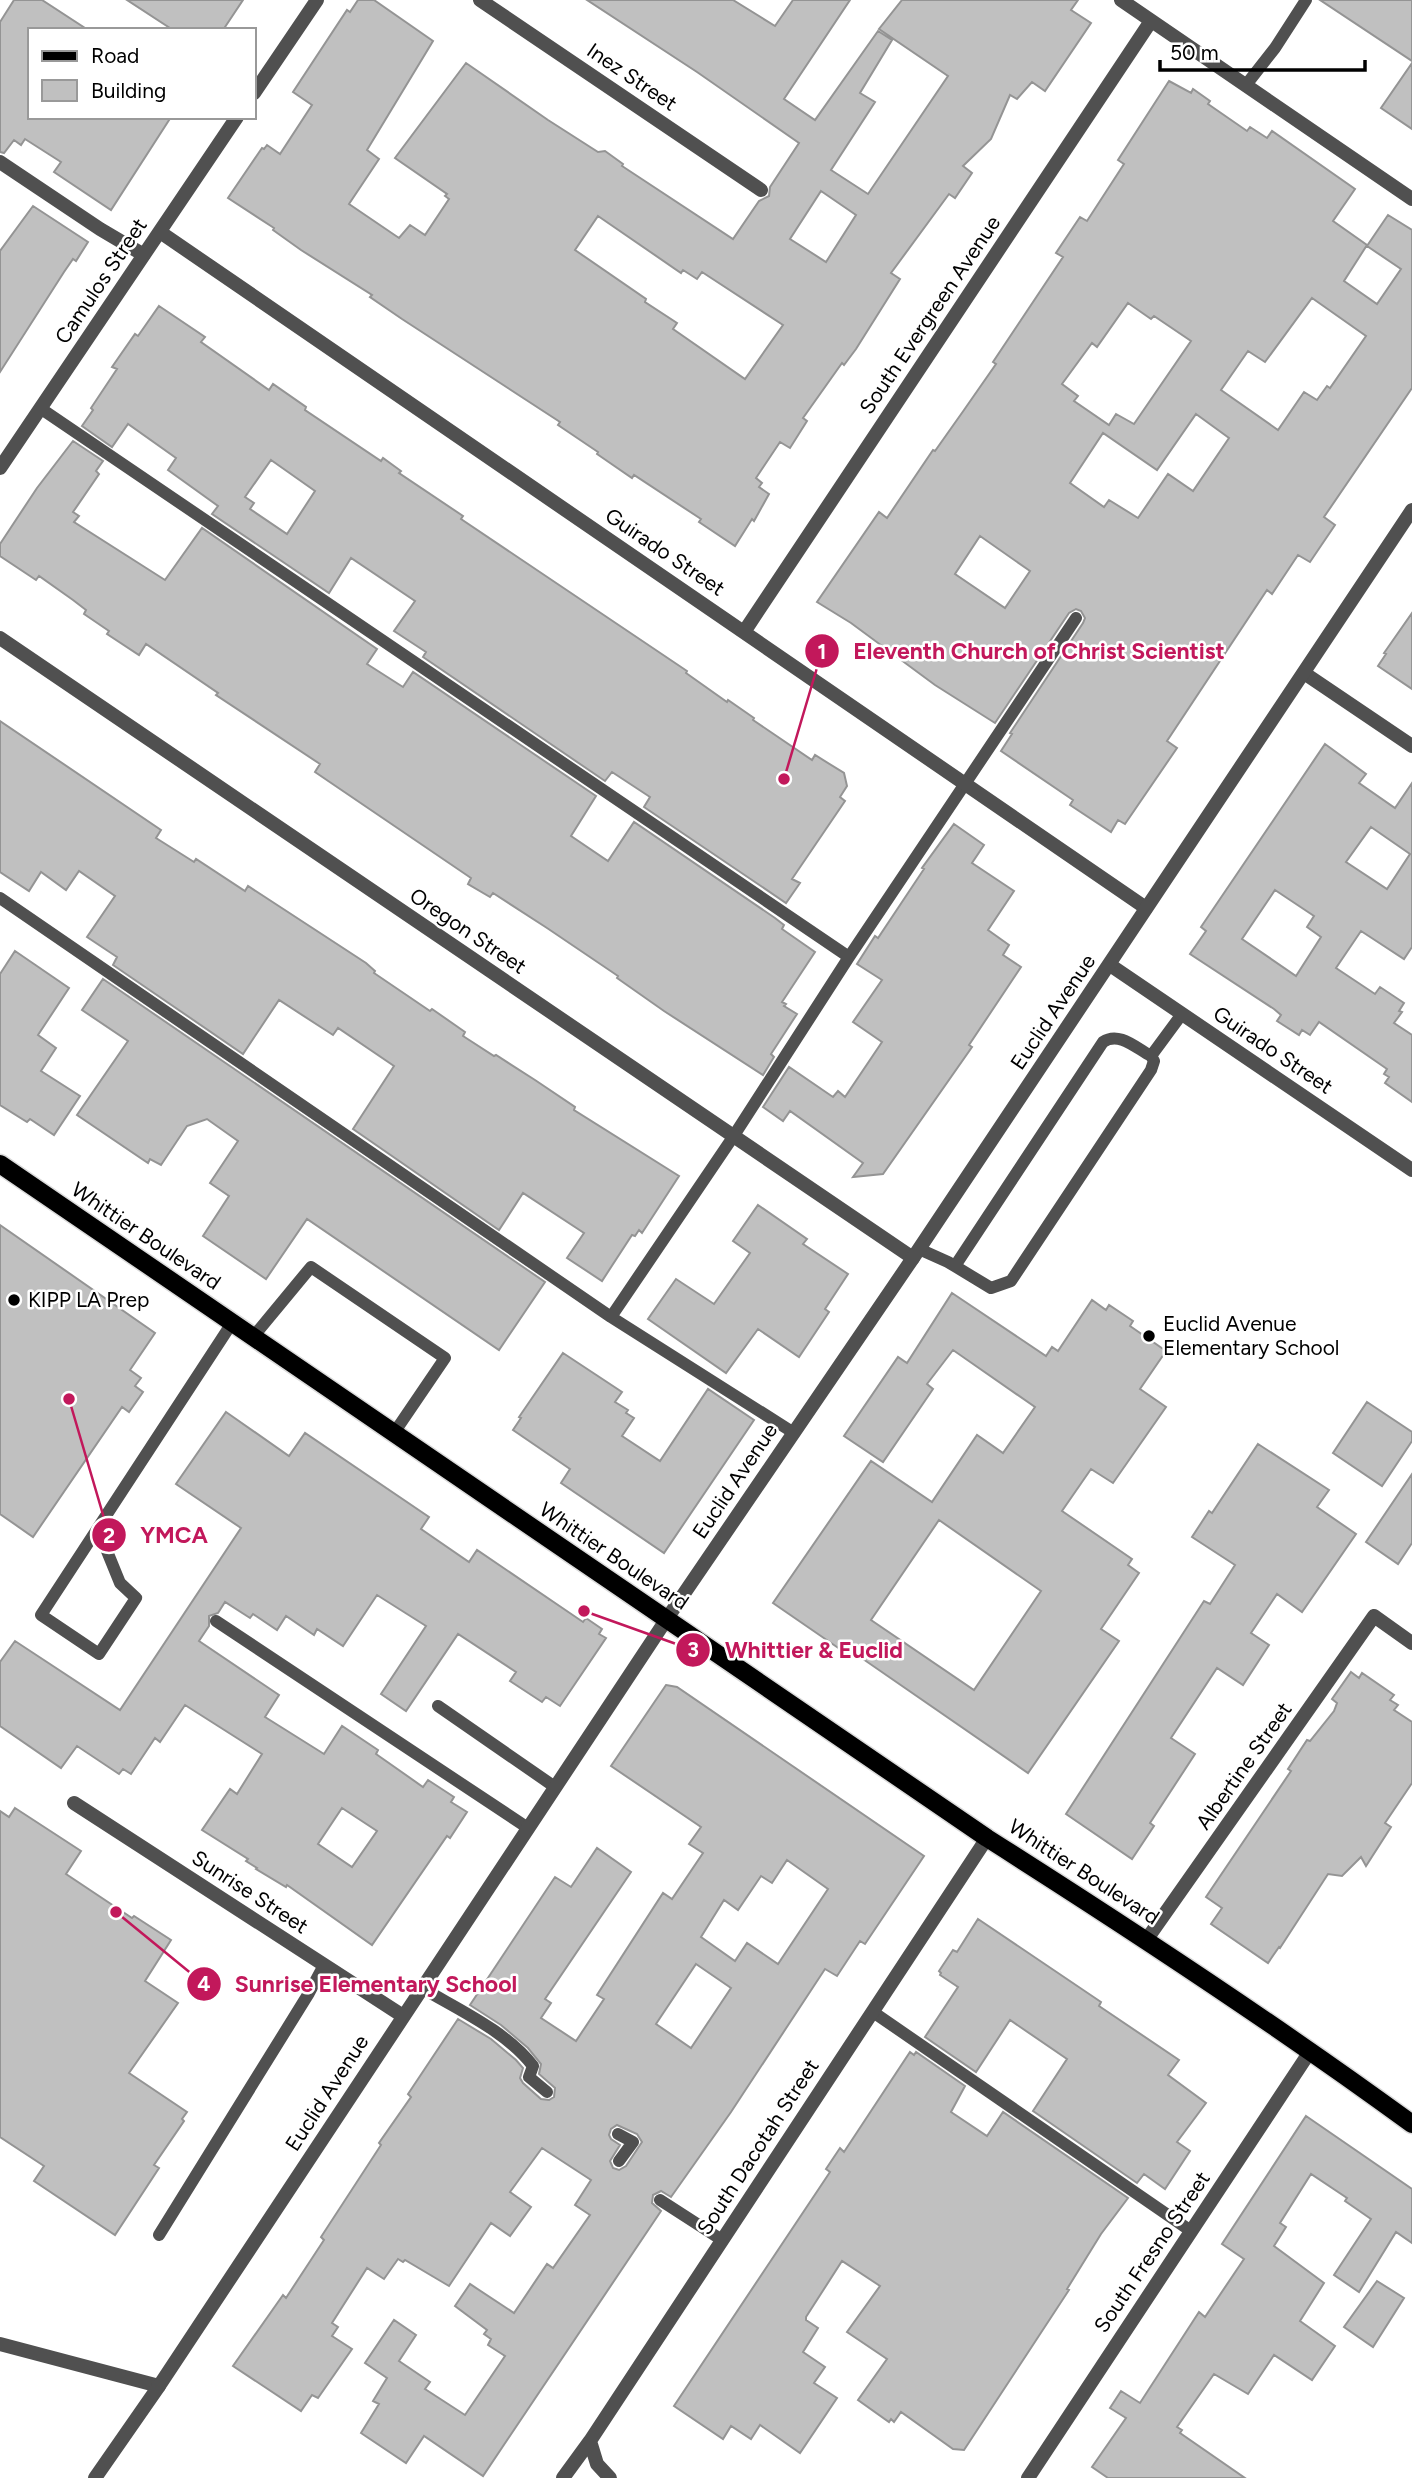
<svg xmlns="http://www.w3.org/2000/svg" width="1412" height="2478" viewBox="0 0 1412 2478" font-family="Figtree,sans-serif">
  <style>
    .building { fill: #c0c0c0; stroke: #949494; stroke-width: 2; fill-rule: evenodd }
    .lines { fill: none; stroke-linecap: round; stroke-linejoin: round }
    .primary-casing { stroke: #dbdbdb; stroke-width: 21 }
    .service { stroke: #505050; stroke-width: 12 }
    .minor { stroke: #505050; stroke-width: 14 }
    .tertiary { stroke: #505050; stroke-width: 14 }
    .primary { stroke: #000; stroke-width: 18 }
    .poi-dot { fill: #000; stroke: #fff; stroke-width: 2.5 }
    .labels { text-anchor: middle; stroke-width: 5; stroke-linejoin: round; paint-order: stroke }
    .street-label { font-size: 21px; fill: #000; stroke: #fff }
    .poi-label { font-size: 21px; fill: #000; stroke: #fff; text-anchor: start }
    .leader { fill: none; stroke: #c2185b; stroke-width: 2.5 }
    .callout-dot { fill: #c2185b; stroke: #fff; stroke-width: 2.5 }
    .mark-label { font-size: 21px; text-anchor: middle; font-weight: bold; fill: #fff }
    .callout-label { font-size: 23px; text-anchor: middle; font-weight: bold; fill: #c2185b; stroke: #fff; stroke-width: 5; stroke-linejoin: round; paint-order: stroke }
  </style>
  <rect width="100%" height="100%" fill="#fff"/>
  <path class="building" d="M14 0H42L88 30H30V117H171L111 210 54 172 61 162 25 139 21 145 14 140 4 153 0 152V22Z
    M127 0H243L223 30H173Z
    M358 0H374L433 41 367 150 379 159 349 204 399 238 410 225 425 235 449 199 445 196 447 194 395 158 466 63 548 120 598 152 605 151 623 164 622 166 733 239 759 201 769 196 770 187 799 143 697 72 587 0H733L775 26 793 0H850L784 99 815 120 878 31 892 40 860 93 875 102 831 170 868 194 948 76 879 29 902 0H1078L1071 10 1091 23 1045 91 1032 82 1017 99 1010 95 991 139 963 166 972 173 955 198 949 194 891 273 900 279 856 349 844 365 842 363 803 418 807 421 790 448 780 442 756 478 762 483 759 487 769 494 754 521 752 519 735 546 699 522 701 519 634 475 632 478 597 454 598 452 558 425 560 422 402 319 370 297 372 295 301 250 273 230 274 228 228 198 262 148 264 149 267 145 280 154 312 105 293 92 347 10 350 12ZM821 191 856 215 826 262 790 239ZM598 216 681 273 683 270 697 279 702 272 783 325 745 379 673 329 677 323 645 302 646 299 575 250Z
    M1320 0H1412V61Z
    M1412 63V129L1381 108Z
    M1169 81 1191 93 1193 89 1210 101 1208 104 1247 131 1250 127 1267 138 1272 131 1355 189 1333 221 1367 245 1344 281 1377 304 1401 269 1367 246 1388 215 1412 230V388L1324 517 1335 525 1310 562 1298 555 1272 594 1267 590 1167 741 1177 748 1125 824 1118 820 1111 832 1070 805 1073 800 1001 751 1012 734 1010 733 1083 623 1085 618 1081 611 1076 609 1069 613 995 723 935 685 851 623 817 602 879 512 887 518 933 450 935 451 964 410 996 364 993 362 1063 257 1056 253 1080 217 1087 221 1124 164 1118 160ZM1312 298 1366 336 1330 388 1327 386 1317 400 1304 392 1278 430 1221 390 1248 351 1265 362ZM1128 303 1151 319 1154 316 1191 341 1134 424 1116 414 1109 425 1074 401 1078 396 1062 384 1092 343 1097 347ZM1196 414 1229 438 1193 491 1168 474 1138 518 1109 500 1104 507 1070 483 1103 433 1157 470ZM980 536 1030 571 1005 608 955 574Z
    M33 206 88 242 76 261 73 259 64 272 0 372V251Z
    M159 306 205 337 201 342 269 390 273 384 306 407 305 410 381 461 383 458 401 471 399 473 463 516 461 519 687 671 686 673 727 702 728 700 754 718 753 720 812 760 815 755 844 773 847 786 840 797 845 801 792 879 800 883 786 903 644 807 650 797 612 772 605 781 423 657 426 652 394 631 415 601 351 558 329 593 212 514 218 506 168 470 176 458 128 424 112 447 82 426 93 410 91 408 117 369 112 367 135 334 138 336ZM271 460 315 491 287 534 250 509 254 503 245 497Z
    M73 441 103 461 96 471 99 474 73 512 79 516 74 522 165 580 202 528 377 649 367 664 403 687 413 672 596 796 571 836 608 861 634 822 775 918 784 925 782 929 815 952 782 1002 786 1004 784 1006 797 1014 771 1054 774 1057 763 1075 664 1011 617 978 618 976 547 928 493 893 490 897 468 884 471 878 315 772 320 764 216 695 218 693 146 644 139 655 107 634 109 631 84 614 86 610 73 600 39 576 36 580 0 556V544L37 488Z
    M1412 613V689L1378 666 1386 654 1384 653Z
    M0 721 161 830 156 838 194 862 196 859 245 891 248 886 366 963 375 971 374 973 430 1011 432 1009 465 1032 463 1036 494 1056 496 1055 535 1080 575 1107 574 1110 679 1176 642 1233 639 1230 635 1236 632 1235 602 1281 567 1258 584 1233 523 1193 499 1230 353 1129 394 1066 338 1028 333 1035 279 1000 243 1054 113 965 117 957 87 937 115 896 79 871 66 890 41 872 29 891 0 872Z
    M1325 744 1366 774 1359 783 1395 808 1412 783V947L1404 959 1361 931 1336 968 1375 994 1380 987 1404 1003 1399 1011 1402 1012 1394 1023 1412 1035V1102L1385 1083 1389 1077 1384 1074 1387 1069 1319 1022 1310 1035 1302 1030 1299 1035 1277 1021 1281 1015 1274 1009 1190 954 1206 931 1201 927ZM1371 827 1410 854 1387 889 1346 862ZM1275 890 1314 916 1307 927 1321 937 1296 976 1242 939Z
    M954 824 984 845 972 863 1014 891 988 930 1009 945 1003 955 1021 967 969 1045 972 1047 883 1174 853 1177 863 1163 790 1111 783 1121 763 1107 789 1067 833 1097 838 1091 845 1097 882 1042 853 1022 882 980 857 964 875 936 878 938 924 869 922 868Z
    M15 951 69 988 38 1035 56 1048 41 1071 80 1096 54 1135 30 1119 27 1122 0 1105V974Z
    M103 979 545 1282 499 1350 307 1219 266 1279 203 1236 229 1196 210 1183 238 1141 207 1119 187 1126 161 1165 150 1159 148 1163 77 1115 128 1041 82 1010Z
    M758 1205 807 1239 803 1244 848 1274 825 1309 829 1312 799 1357 758 1329 726 1373 648 1319 676 1279 714 1304 750 1253 733 1241Z
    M0 1225 155 1333 130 1370 141 1378 135 1386 143 1392 129 1412 122 1407 33 1537 0 1514Z
    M952 1293 1046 1356 1052 1347 1058 1351 1092 1300 1106 1310 1109 1305 1133 1321 1130 1326 1166 1351 1140 1389 1166 1407 1113 1483 1091 1469 1062 1511 1132 1559 1128 1565 1139 1573 1101 1629 1119 1641 1028 1773 850 1650 847 1654 773 1603 871 1461 932 1502 977 1435 1003 1453 1035 1407 953 1350 927 1384 933 1389 883 1462 844 1436 898 1357 907 1363ZM939 1520 1041 1591 974 1690 871 1620Z
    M563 1353 622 1392 615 1402 628 1410 626 1413 634 1418 622 1436 660 1461 708 1389 754 1420 664 1553 561 1483 570 1469 513 1430 521 1418 519 1417Z
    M1367 1402 1412 1432V1441L1382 1486 1333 1453Z
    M226 1412 289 1456 305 1433 429 1517 421 1529 469 1562 477 1550 583 1622 586 1618 602 1629 599 1634 606 1638 560 1706 546 1697 542 1702 510 1681 516 1672 458 1634 406 1711 381 1694 426 1626 377 1595 343 1646 317 1629 314 1635 286 1616 277 1630 253 1614 250 1618 225 1602 218 1613 209 1616V1626L199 1641 279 1695 265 1717 324 1754 342 1726 378 1750 376 1754 423 1787 428 1780 454 1797 451 1802 467 1812 450 1838 447 1836 372 1945 287 1885 286 1887 256 1869 257 1868 246 1861 248 1859 202 1830 230 1789 237 1794 262 1754 185 1705 160 1742 155 1738 131 1774 123 1769 119 1774 77 1746 61 1768 0 1726V1662L15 1641 120 1710 241 1528 176 1484ZM342 1808 377 1831 352 1867 318 1844Z
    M1258 1444 1329 1490 1317 1507 1356 1534 1302 1612 1277 1594 1251 1633 1269 1645 1243 1685 1217 1668 1171 1738 1195 1754 1150 1823 1154 1826 1132 1859 1066 1814 1204 1601 1210 1604 1235 1565 1192 1537 1209 1511 1212 1513Z
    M1412 1474V1543L1398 1564 1366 1542Z
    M1351 1672 1359 1678 1362 1673 1394 1695 1390 1700 1398 1705 1394 1710 1412 1722V1783L1385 1823 1391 1827 1366 1866 1361 1857 1342 1876 1328 1874 1280 1948 1279 1947 1268 1963 1211 1924 1222 1908 1206 1897 1291 1771 1288 1769 1307 1740 1310 1741 1334 1711 1337 1703 1332 1699Z
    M666 1685 677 1687 924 1856 865 1944 860 1941 837 1976 825 1969 731 2112 671 2197 661 2191 653 2195 652 2203 661 2211 483 2476 424 2436 406 2463 361 2433 379 2404 373 2401 387 2378 365 2363 394 2320 416 2335 399 2361 430 2382 425 2389 465 2415 505 2356 488 2345 491 2339 484 2334 487 2330 455 2306 470 2284 514 2313 547 2264 553 2268 590 2215 575 2205 591 2180 542 2148 510 2192 531 2207 510 2236 491 2223 449 2286 405 2260 403 2262 398 2259 384 2279 367 2268 332 2323 338 2327 332 2336 352 2349 318 2398 312 2395 301 2411 233 2366 283 2295 286 2298 324 2240 321 2237 381 2145 379 2143 411 2097 408 2094 458 2019 491 2039 516 2060 523 2068 520 2078 523 2083 541 2099 549 2100 554 2097 555 2088 539 2074 541 2064 528 2048 501 2025 470 2005 555 1877 571 1887 597 1848 631 1872 545 1999 551 2003 541 2018 576 2041 604 1999 597 1995 663 1893 672 1899 703 1853 689 1844 701 1827 611 1766ZM787 1860 828 1889 778 1964 747 1943 735 1961 701 1937 724 1900 738 1910 761 1876 772 1883ZM696 1964 731 1988 691 2048 656 2024ZM617 2125 637 2134 642 2142 626 2166 619 2170 613 2168 610 2161 620 2145 611 2139 609 2135 611 2129Z
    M15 1808 81 1851 66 1874 132 1918 134 1916 171 1940 145 1981 178 2003 129 2073 187 2112 182 2119 184 2121 154 2165 159 2168 115 2235 34 2181 44 2166 0 2137V1811L9 1817Z
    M978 1919 1101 2002 1099 2006 1179 2060 1168 2075 1206 2103 1177 2142 1190 2151 1165 2189 1144 2174 1137 2183 1033 2111 1067 2059 1010 2020 976 2072 925 2037 958 1987 940 1975 941 1973 939 1971 953 1950 957 1952Z
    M910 2052 914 2055 916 2052 965 2086 951 2112 987 2136 1003 2112 1128 2198 1101 2234 1067 2289 1069 2290 964 2450 953 2449 901 2412 894 2422 891 2419 889 2422 858 2400 887 2359 847 2332 880 2286 842 2261 806 2317V2320L818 2328 803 2352 825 2367 814 2383 837 2398 800 2453 760 2425 751 2439 731 2426 723 2439 674 2406 830 2172 826 2169 840 2148 844 2152Z
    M1306 2116 1412 2189V2243L1396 2232 1359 2292 1334 2275 1371 2219 1345 2201 1347 2198 1311 2174 1280 2223 1286 2227 1274 2246 1324 2283 1300 2321 1335 2346 1312 2380 1274 2355 1248 2394 1214 2374 1177 2427 1182 2430 1180 2433 1245 2478H1108L1092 2467 1126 2418 1110 2408 1121 2391 1140 2403 1199 2312 1205 2317 1244 2259 1222 2244Z
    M1377 2281 1404 2298 1373 2347 1344 2327Z"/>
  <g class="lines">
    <g class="primary-casing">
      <path id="primary" d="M0 1164 987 1838C1132 1930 1274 2023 1412 2124"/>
    </g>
    <path class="service" d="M1246 85 1275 48 1306 0
      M40 408 849 957
      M0 898 611 1317 794 1433
      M1151 1056 1182 1014
      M919 1249 948 1262 991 1288 1011 1281 1151 1070 1154 1061 1151 1056C1136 1048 1119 1031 1103 1042L955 1266
      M611 1317 733 1137 849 957 1076 618
      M253 1337 311 1267 445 1358 394 1433
      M98 1529 120 1583 136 1598 99 1654 41 1615 232 1323
      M216 1621 528 1828
      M438 1706 555 1787
      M422 1988C459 2010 506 2031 533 2066L529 2077 547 2092
      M873 2012 1191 2231
      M618 2134 633 2142 619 2161
      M660 2200 722 2240
      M159 2235 309 1993 324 1965"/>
    <path class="minor" d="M480 0 761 190
      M1121 0 1412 199
      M254 93 317 0
      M0 162 100 229 144 255
      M160 232 1146 908
      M0 468 237 117
      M744 632 1151 21
      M0 638 913 1258
      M1304 673 1412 746
      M1110 965 1412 1170
      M74 1803 403 2016
      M1147 1939 1374 1616 1412 1643
      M0 2344 159 2386
      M590 2441 597 2464 610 2478
      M563 2478 590 2441 987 1838
      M1028 2478 1311 2050"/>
    <path class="tertiary" d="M95 2478 159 2386 666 1620 913 1258 1412 510"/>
    <use href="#primary" class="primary"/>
  </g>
  <g class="poi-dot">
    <circle cx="14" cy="1300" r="7"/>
    <circle cx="1149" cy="1336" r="7"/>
  </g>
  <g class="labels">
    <g class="street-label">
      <text transform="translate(632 77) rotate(34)" y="7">Inez Street</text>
      <text transform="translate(101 281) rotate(-56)" y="7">Camulos Street</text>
      <text transform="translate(930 315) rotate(-56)" y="7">South Evergreen Avenue</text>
      <text transform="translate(665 552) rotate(34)" y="7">Guirado Street</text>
      <text transform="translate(468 931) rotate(34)" y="7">Oregon Street</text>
      <text transform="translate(1053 1012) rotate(-56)" y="7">Euclid Avenue</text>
      <text transform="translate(1273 1050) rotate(34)" y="7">Guirado Street</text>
      <text transform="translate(146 1236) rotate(34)" y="7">Whittier Boulevard</text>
      <text transform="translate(735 1481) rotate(-56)" y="7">Euclid Avenue</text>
      <text transform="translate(614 1556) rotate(34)" y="7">Whittier Boulevard</text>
      <text transform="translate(1244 1766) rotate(-55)" y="7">Albertine Street</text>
      <text transform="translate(1084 1872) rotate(33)" y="7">Whittier Boulevard</text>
      <text transform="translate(250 1892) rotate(33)" y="7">Sunrise Street</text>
      <text transform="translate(327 2093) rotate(-57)" y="7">Euclid Avenue</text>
      <text transform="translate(758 2147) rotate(-57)" y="7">South Dacotah Street</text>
      <text transform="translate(1152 2252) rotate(-56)" y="7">South Fresno Street</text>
    </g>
    <g class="poi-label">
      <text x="28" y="1307">KIPP LA Prep</text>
      <text x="1163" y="1331">Euclid Avenue<tspan x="1163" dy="24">Elementary School</tspan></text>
    </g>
  </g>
  <path class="leader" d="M784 779L822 651M69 1399L109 1535M584 1611L693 1650M116 1912L204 1984"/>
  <g class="callout-dot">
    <circle cx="784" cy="779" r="7"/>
    <circle cx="69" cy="1399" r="7"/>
    <circle cx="584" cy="1611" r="7"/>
    <circle cx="116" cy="1912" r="7"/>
    <circle cx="822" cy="651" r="18"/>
    <circle cx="109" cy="1535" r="18"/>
    <circle cx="693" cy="1650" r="18"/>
    <circle cx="204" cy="1984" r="18"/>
  </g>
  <g class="mark-label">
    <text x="822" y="659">1</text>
    <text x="109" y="1543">2</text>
    <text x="693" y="1657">3</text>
    <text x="204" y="1991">4</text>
  </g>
  <g class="callout-label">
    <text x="1039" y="659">Eleventh Church of Christ Scientist</text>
    <text x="174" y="1543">YMCA</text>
    <text x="814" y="1658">Whittier &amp; Euclid</text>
    <text x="376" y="1992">Sunrise Elementary School</text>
  </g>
  <rect x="28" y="28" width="228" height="91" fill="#ffffff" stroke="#999999" stroke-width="2"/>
  <rect x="42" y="51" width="35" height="10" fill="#000000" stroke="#999999" stroke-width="2"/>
  <text x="91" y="63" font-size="21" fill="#000000">Road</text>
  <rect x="42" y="80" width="35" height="21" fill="#c0c0c0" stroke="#999999" stroke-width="2"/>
  <text x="91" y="98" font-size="21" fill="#000000">Building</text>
  <path d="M1160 60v10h205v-10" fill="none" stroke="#000000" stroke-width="3.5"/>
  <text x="1170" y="60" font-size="21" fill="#000000" stroke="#ffffff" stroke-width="5" paint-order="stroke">50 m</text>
</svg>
